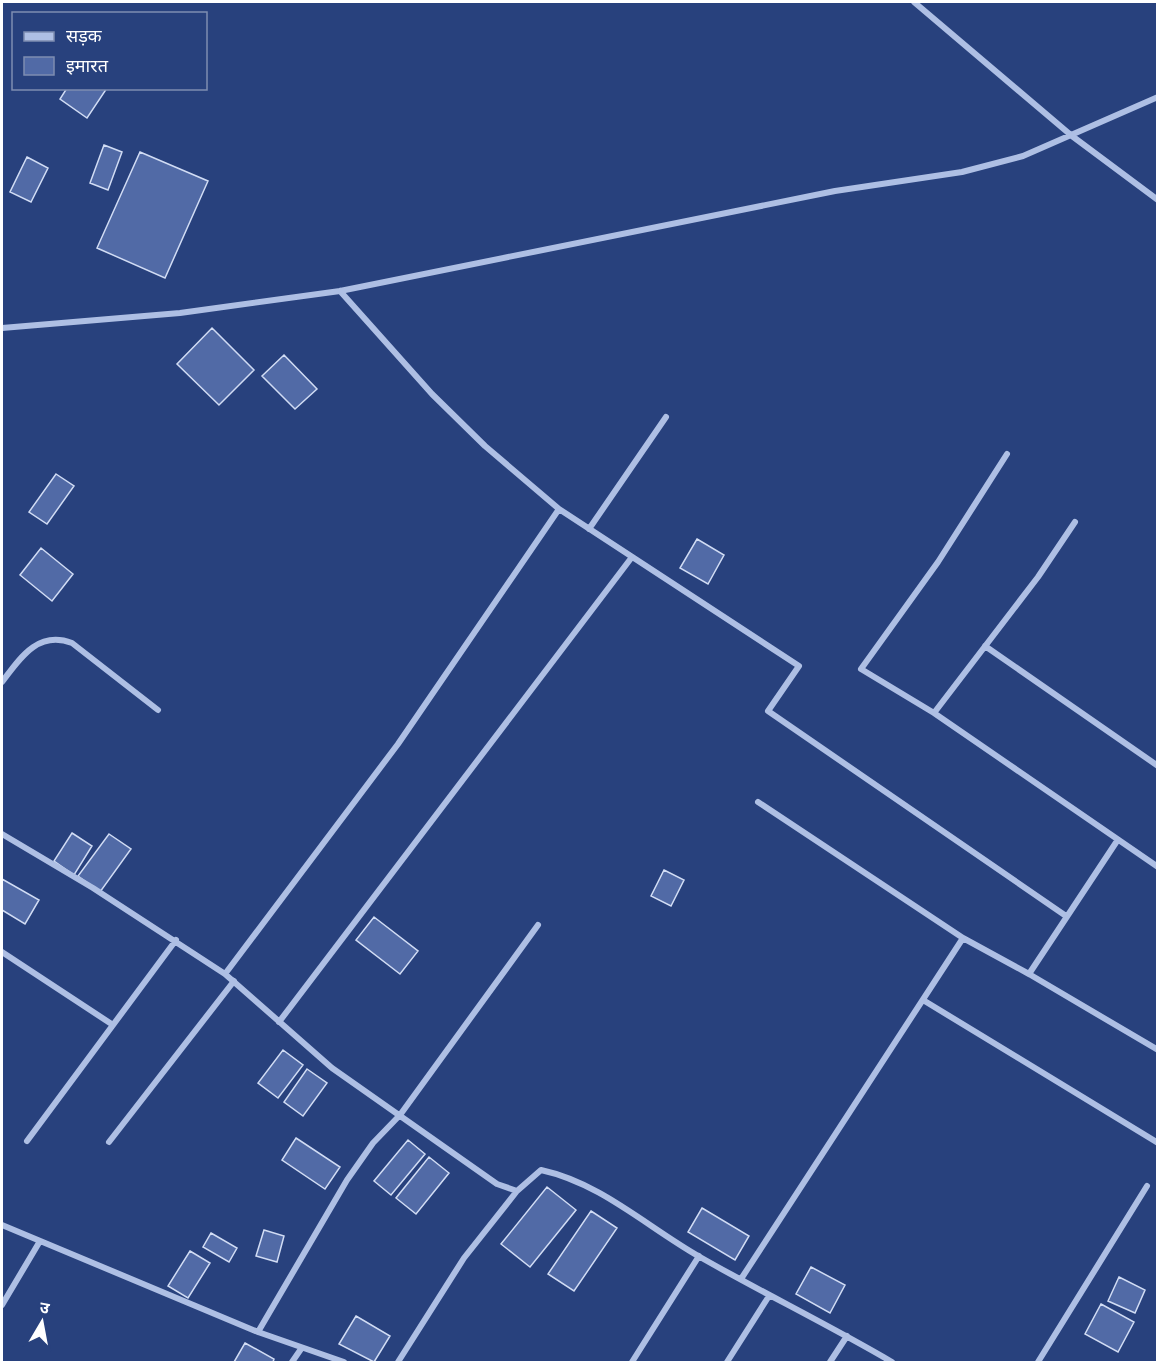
<svg xmlns="http://www.w3.org/2000/svg" width="1159" height="1364" viewBox="0 0 1159 1364" font-family="Commissioner,'Noto Sans Devanagari',sans-serif">
  <style>
    .building { fill: #516aa6; stroke: #d1dcf4; stroke-width: 1.5 }
    .lines { fill: none; stroke-linecap: round; stroke-linejoin: round }
    .minor { stroke: #aebfe4; stroke-width: 6 }
  </style>
  <rect width="100%" height="100%" fill="#28417d"/>
  <path class="building" d="M67 88H107L87 118 60 99Z
    M104 145 122 152 108 190 90 183Z
    M140 152 208 181 165 278 97 248Z
    M27 157 48 168 31 202 10 192Z
    M212 328 254 370 219 405 177 364Z
    M284 355 317 389 295 409 262 376Z
    M56 474 74 486 47 524 29 512Z
    M697 539 724 555 708 584 680 568Z
    M41 548 73 574 52 601 20 575Z
    M72 833 92 846 74 875 54 861Z
    M109 834 131 849 100 892 78 876Z
    M664 870 684 880 671 906 651 896Z
    M2 879 39 900 25 924 2 910Z
    M374 917 418 951 400 974 356 940Z
    M283 1050 303 1065 278 1098 258 1083Z
    M307 1069 327 1083 303 1116 284 1102Z
    M296 1138 340 1167 325 1189 282 1160Z
    M408 1140 425 1154 391 1195 374 1181Z
    M429 1157 449 1173 416 1214 396 1198Z
    M547 1187 576 1210 530 1267 501 1244Z
    M702 1208 749 1236 735 1260 688 1232Z
    M591 1211 617 1228 574 1291 548 1274Z
    M264 1230 284 1236 277 1262 256 1256Z
    M211 1233 237 1248 229 1262 203 1247Z
    M190 1251 210 1263 188 1298 168 1286Z
    M811 1267 845 1285 830 1313 796 1294Z
    M1119 1277 1145 1290 1135 1313 1108 1301Z
    M1101 1304 1134 1322 1118 1352 1085 1334Z
    M356 1316 390 1336 374 1362 339 1344Z
    M245 1343 274 1359 273 1362H234Z"/>
  <g class="lines">
    <path class="minor" d="M914 2 1072 136 1158 200
      M340 291 432 394 485 446 559 509 799 666 768 711 1066 916
      M2 328 180 313 340 291 835 191 962 172 1023 156 1158 97
      M1007 454 938 562 861 669 934 713 1038 577 1075 522
      M589 529 666 417
      M985 646 1158 766
      M2 682C20 658 38 630 72 643L158 710
      M934 713 1158 867
      M2 834 93 888 225 974 332 1068 497 1184 517 1191 541 1170C601 1183 647 1227 700 1257 763 1293 829 1325 892 1362
      M1117 841 1029 974 1158 1050
      M963 938 1029 974
      M2 952 113 1025
      M225 974 398 744 559 509
      M923 1000 1158 1143
      M279 1022 632 557
      M27 1141 176 940
      M109 1142 234 981
      M2 1225 258 1332 344 1362
      M741 1279 963 938 758 802
      M2 1305 40 1241
      M258 1332 347 1180 373 1143 400 1115 538 925
      M292 1362 301 1349
      M398 1362 464 1258 517 1191
      M632 1362 699 1256
      M727 1362 769 1296
      M830 1362 847 1336
      M1038 1362 1147 1186"/>
  </g>
  <rect width="1159" height="1364" fill="none" stroke="#ffffff" stroke-width="6"/>
  <rect x="12" y="12" width="195" height="78" fill="#28417d" stroke="#7e8db1" stroke-width="1.5"/>
  <rect x="24" y="32" width="30" height="9" fill="#aebfe4" stroke="#7e8db1" stroke-width="1.5"/>
  <text x="66" y="42" font-size="18" fill="#ffffff">सड़क</text>
  <rect x="24" y="57" width="30" height="18" fill="#516aa6" stroke="#7e8db1" stroke-width="1.5"/>
  <text x="66" y="72" font-size="18" fill="#ffffff">इमारत</text>
  <g transform="translate(42 1322) rotate(10)" stroke="#28417d" stroke-width="4.5" paint-order="stroke">
  <path d="M0-4.5L10 22L0 15L-10 22Z" fill="#ffffff"/>
  <text y="-9" font-size="16" font-weight="bold" text-anchor="middle" fill="#ffffff">उ</text>
  </g>
</svg>
